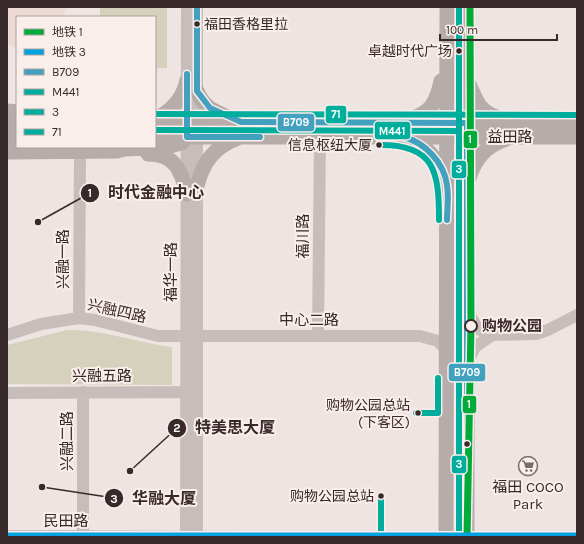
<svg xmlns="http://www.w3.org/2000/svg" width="584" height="544" viewBox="0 0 584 544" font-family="Karla,'Noto Sans SC',sans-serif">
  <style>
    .green { fill: #d5d1bd }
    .plaza { fill: #ecd9d3 }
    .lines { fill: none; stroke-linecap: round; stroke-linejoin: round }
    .minor { stroke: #c7bdbb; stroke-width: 12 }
    .major { stroke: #b6acaa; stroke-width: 15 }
    .bus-1-casing { stroke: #faeeeb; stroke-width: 9 }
    .bus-2-casing { stroke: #faeeeb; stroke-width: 9 }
    .bus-3-casing { stroke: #faeeeb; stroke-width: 9 }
    .bus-4-casing { stroke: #faeeeb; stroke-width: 9 }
    .bus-1 { stroke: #42a1bf; stroke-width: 6 }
    .bus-2 { stroke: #01ad9c; stroke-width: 6 }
    .bus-3 { stroke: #01ad9c; stroke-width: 6 }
    .bus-4 { stroke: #01ad9c; stroke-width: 6 }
    .metro-1-casing { stroke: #faeeeb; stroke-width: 10 }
    .metro-2-casing { stroke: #faeeeb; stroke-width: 10 }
    .metro-1 { stroke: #00ab39; stroke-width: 7 }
    .metro-2 { stroke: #00a2e1; stroke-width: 7 }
    .bus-dot { fill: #382a2a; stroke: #faeeeb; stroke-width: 1.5 }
    .stop-dot { fill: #faeeeb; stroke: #382a2a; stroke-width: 2 }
    .labels { text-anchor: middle; stroke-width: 4; stroke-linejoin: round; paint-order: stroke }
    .bus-label { font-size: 14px; fill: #382a2a; stroke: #faeeeb; text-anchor: end }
    .street-label { font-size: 15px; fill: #382a2a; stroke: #faeeeb }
    .stop-label { font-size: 15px; font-weight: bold; fill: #382a2a; stroke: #faeeeb; text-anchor: start }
    .poi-label { font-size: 15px; fill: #382a2a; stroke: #faeeeb }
    .leader { fill: none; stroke: #382a2a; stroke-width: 1.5 }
    .callout-dot { fill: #382a2a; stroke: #faeeeb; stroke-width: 1.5 }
    .mark-label { font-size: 12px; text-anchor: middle; font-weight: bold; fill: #fff }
    .callout-label { font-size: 16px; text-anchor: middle; font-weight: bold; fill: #382a2a; stroke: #faeeeb; stroke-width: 4; stroke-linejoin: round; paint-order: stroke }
    .line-badge { stroke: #faeeeb; stroke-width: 1.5 }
    .badge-label { font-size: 11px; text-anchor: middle; font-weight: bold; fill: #fff }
  </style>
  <rect width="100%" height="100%" fill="#eee5e2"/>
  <path class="green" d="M100 7H167V68H157V104H155V17H100Z
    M67 330C103 329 137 343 172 347V385L7 384V345Z"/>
  <path class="plaza" d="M7 7H66L63 17H17V48L7 44Z"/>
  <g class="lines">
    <path class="minor" d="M197 7V537
      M468 312 478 329 492 335 536 334 548 330 577 315
      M79 318 80 151
      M7 335 41 324 79 318 95 320 158 336H420L438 341 446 350
      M318 336 320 137
      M468 361 475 347 492 335
      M83 392V537
      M7 393 194 392
      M7 536 245 537
      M186 537 187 7"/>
    <path class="major" d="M470 86C478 105 481 113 503 119
      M197 91C204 109 217 112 233 119
      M7 111 17 112
      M155 119C172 111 183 99 187 80
      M407 120C431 113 436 104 441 81
      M155 122 577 123
      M7 124H17
      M155 137H577
      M7 138H17
      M407 138C426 144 439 160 445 179
      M7 152 117 151 125 149 167 147 183 142
      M148 154C175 154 181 170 187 194
      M469 178C475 158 487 145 506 139
      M197 186C203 162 214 147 238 138
      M446 537 447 7
      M467 537V7"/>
    <g class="bus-1-casing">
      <path id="bus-1" d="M197 7V91L210 108 241 122 467 123V537
        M187 74V137H260
        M378 137C386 137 395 135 403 137 425 142 444 163 447 185 449 197 447 209 447 220"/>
    </g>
    <g class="bus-2-casing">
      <path id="bus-2" d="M155 130 459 131V537
        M379 145C435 144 439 172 439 220"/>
    </g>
    <g class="bus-3-casing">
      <path id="bus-3" d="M459 7V537
        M416 413H438V378
        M381 496V537"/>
    </g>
    <g class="bus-4-casing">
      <path id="bus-4" d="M155 114 577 115"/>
    </g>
    <use href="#bus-1" class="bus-1"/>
    <use href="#bus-2" class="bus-2"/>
    <use href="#bus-3" class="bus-3"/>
    <use href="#bus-4" class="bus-4"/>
    <g class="metro-1-casing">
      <path id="metro-1" d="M467 537 471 325 470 7"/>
    </g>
    <g class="metro-2-casing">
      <path id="metro-2" d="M7 536H577"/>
    </g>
    <use href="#metro-1" class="metro-1"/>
    <use href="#metro-2" class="metro-2"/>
  </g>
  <defs>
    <g id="supermarket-ring" transform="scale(1)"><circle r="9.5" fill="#faeeeb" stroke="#786b6a" stroke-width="1.5"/><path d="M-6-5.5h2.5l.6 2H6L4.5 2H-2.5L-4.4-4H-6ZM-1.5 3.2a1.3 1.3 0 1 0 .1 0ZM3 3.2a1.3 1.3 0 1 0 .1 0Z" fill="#786b6a"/></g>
  </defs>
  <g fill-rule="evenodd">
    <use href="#supermarket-ring" x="528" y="466"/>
  </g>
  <g class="bus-dot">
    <circle cx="197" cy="24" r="3.5"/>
    <circle cx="459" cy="51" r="3.5"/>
    <circle cx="379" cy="145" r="3.5"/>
    <circle cx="418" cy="413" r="3.5"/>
    <circle cx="467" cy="444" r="3.5"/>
    <circle cx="381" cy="496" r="3.5"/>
  </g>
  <circle class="stop-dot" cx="471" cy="326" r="6"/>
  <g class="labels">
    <g class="bus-label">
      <text x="204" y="29" text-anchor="start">福田香格里拉</text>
      <text x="452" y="56">卓越时代广场</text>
      <text x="372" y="150">信息枢纽大厦</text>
      <text x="410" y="410">购物公园总站<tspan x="410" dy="17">(下客区)</tspan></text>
      <text x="374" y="501">购物公园总站</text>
    </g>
    <g class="street-label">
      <text x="510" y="142">益田路</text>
      <text transform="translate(303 236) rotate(-90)" y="5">福川路</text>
      <text transform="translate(63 259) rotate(-90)" y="5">兴融一路</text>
      <text transform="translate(171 272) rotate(-90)" y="5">福华一路</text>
      <text transform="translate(117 311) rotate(13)" y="5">兴融四路</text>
      <text x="309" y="325">中心二路</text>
      <text x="102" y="381">兴融五路</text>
      <text transform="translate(67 441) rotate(-90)" y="5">兴融二路</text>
      <text x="66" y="526">民田路</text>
    </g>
    <g class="stop-label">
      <text x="482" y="331">购物公园</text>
    </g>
    <g class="poi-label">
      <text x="528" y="492">福田 COCO<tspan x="528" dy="17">Park</tspan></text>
    </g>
  </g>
  <path class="leader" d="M38 222L90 193M130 471L177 428M42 487L114 498"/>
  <g class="callout-dot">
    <circle cx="38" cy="222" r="4"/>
    <circle cx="130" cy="471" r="4"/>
    <circle cx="42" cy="487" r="4"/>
    <circle cx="90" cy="193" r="10"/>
    <circle cx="177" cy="428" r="10"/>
    <circle cx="114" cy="498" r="10"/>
  </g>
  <g class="mark-label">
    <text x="90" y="197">1</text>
    <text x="177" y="432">2</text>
    <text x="114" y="503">3</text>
  </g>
  <g class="callout-label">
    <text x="156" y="198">时代金融中心</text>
    <text x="235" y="433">特美思大厦</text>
    <text x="164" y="504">华融大厦</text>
  </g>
  <g class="line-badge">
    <rect x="325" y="105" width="22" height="19" rx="4" fill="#01ad9c"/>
    <rect x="277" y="113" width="38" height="19" rx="4" fill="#42a1bf"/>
    <rect x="374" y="121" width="37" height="19" rx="4" fill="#01ad9c"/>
    <rect x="463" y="130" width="15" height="19" rx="4" fill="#00ab39"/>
    <rect x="451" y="160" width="16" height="19" rx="4" fill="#01ad9c"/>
    <rect x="448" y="363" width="38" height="19" rx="4" fill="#42a1bf"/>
    <rect x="462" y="395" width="15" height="19" rx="4" fill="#00ab39"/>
    <rect x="451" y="455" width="16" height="19" rx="4" fill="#01ad9c"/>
  </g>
  <g class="badge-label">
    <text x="336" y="118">71</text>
    <text x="296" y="126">B709</text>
    <text x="392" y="135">M441</text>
    <text x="470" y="143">1</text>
    <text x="459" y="173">3</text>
    <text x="467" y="376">B709</text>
    <text x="469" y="408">1</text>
    <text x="459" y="468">3</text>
  </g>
  <rect width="584" height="544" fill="none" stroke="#382a2a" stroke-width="16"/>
  <rect x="16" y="16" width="140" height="132" fill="#faeeeb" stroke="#aca09e"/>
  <rect x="24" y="29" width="20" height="6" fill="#00ab39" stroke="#aca09e"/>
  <text x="52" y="36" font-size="12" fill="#382a2a">地铁 1</text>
  <rect x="24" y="49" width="20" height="6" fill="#00a2e1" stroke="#aca09e"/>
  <text x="52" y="56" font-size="12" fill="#382a2a">地铁 3</text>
  <rect x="24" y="69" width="20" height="6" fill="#42a1bf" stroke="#aca09e"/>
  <text x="52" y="76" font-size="12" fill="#382a2a">B709</text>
  <rect x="24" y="89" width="20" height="6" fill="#01ad9c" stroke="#aca09e"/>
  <text x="52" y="96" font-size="12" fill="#382a2a">M441</text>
  <rect x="24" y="109" width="20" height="6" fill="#01ad9c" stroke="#aca09e"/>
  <text x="52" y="116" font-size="12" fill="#382a2a">3</text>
  <rect x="24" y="129" width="20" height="6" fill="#01ad9c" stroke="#aca09e"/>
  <text x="52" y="136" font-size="12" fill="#382a2a">71</text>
  <path d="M440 34v6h117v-6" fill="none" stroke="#382a2a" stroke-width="2"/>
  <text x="446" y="34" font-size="12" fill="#382a2a" stroke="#faeeeb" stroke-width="3" paint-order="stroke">100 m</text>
</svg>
